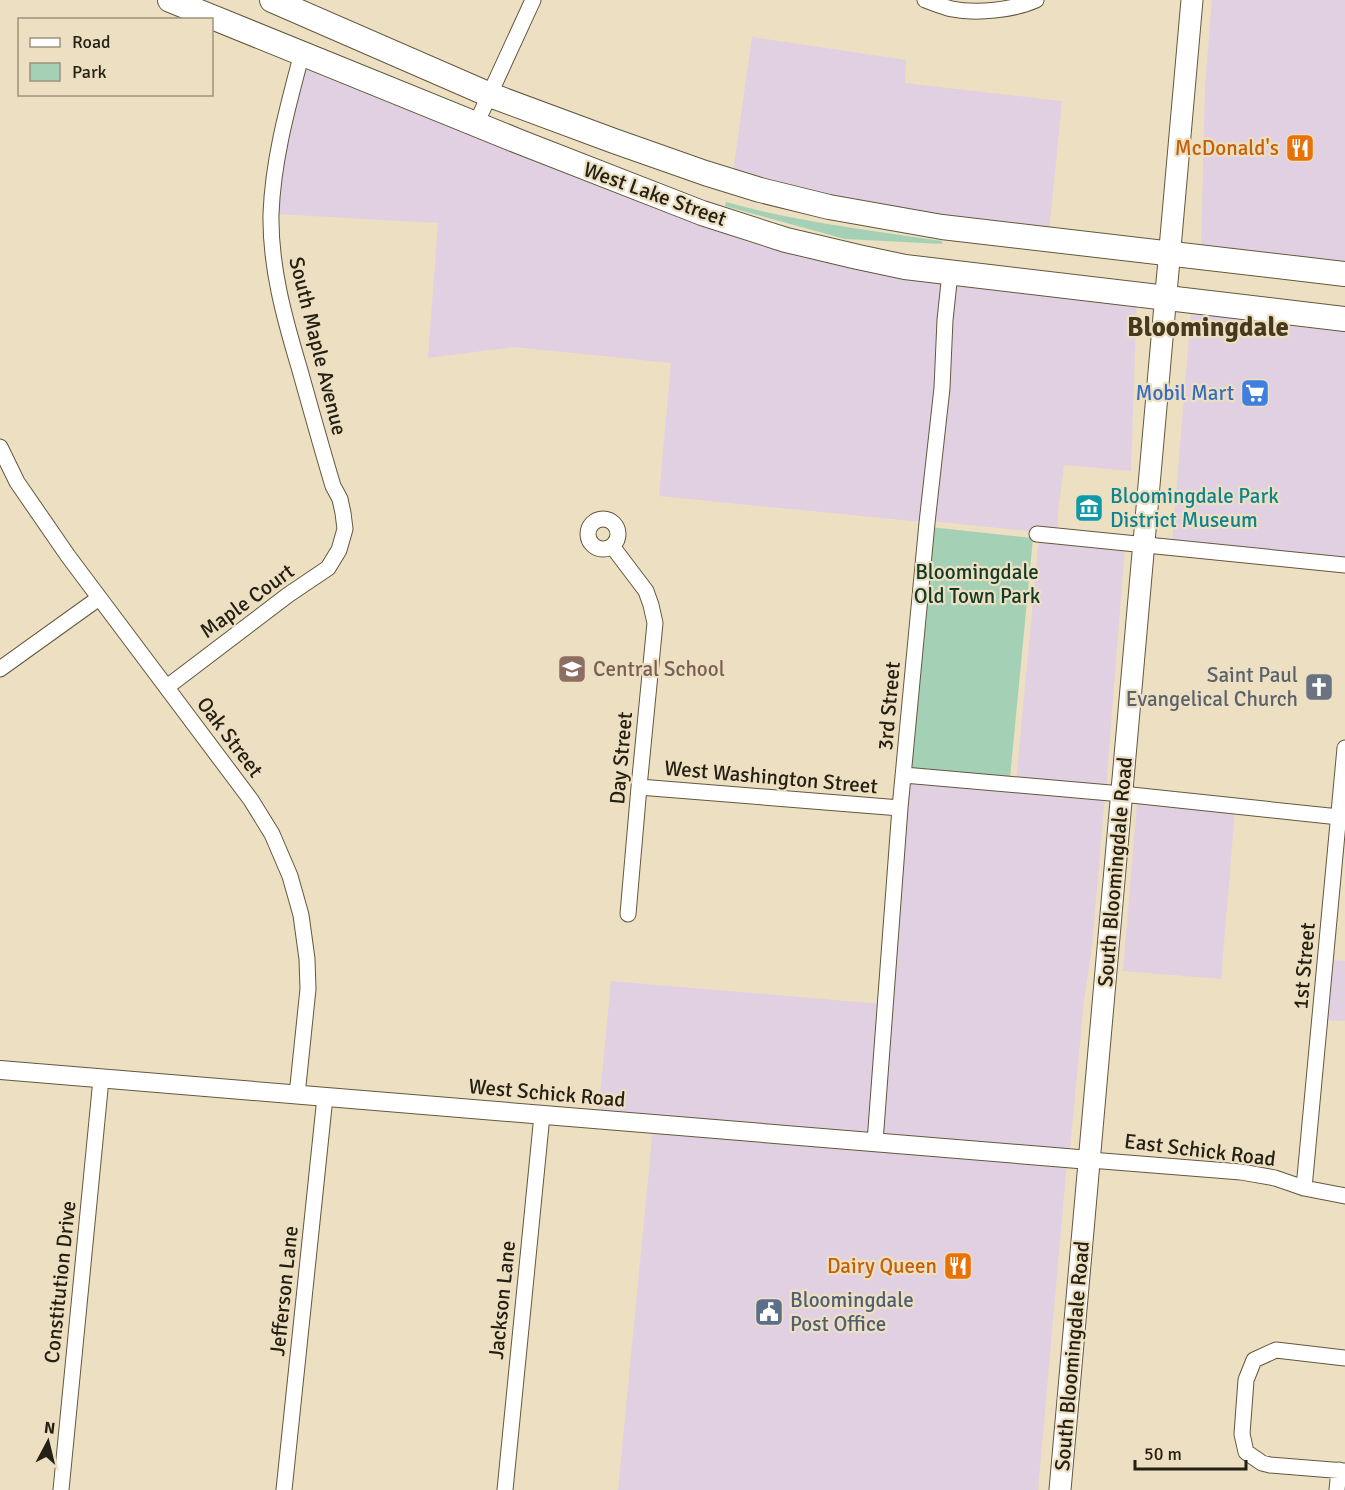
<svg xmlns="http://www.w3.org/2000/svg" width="1345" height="1490" viewBox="0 0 1345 1490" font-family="Signika,sans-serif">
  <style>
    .commercial { fill: #e1d0e1 }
    .green { fill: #a4d1b6 }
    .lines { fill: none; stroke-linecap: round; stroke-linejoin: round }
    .minor-casing { stroke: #63573d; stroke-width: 17 }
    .tertiary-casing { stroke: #63573d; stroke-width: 20 }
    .secondary-casing { stroke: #63573d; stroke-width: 23 }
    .primary-casing { stroke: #63573d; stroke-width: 26 }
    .minor { stroke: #fff; stroke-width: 15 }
    .tertiary { stroke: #fff; stroke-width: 18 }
    .secondary { stroke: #fff; stroke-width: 21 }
    .primary { stroke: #fff; stroke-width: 24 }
    .labels { text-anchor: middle; stroke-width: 4.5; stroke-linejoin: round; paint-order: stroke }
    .food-label { font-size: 21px; fill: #c56008; stroke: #eddfc1; text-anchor: end }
    .street-label { font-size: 21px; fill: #252014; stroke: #eddfc1 }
    .shop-label { font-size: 21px; fill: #366cbe; stroke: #eddfc1; text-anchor: end }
    .culture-label { font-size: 21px; fill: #0d838f; stroke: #eddfc1; text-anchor: start }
    .park-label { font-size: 21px; fill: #103a25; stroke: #eddfc1 }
    .education-label { font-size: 21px; fill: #785e54; stroke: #eddfc1; text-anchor: start }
    .worship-label { font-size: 21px; fill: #5b616d; stroke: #eddfc1; text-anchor: end }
    .service-label { font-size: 21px; fill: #4e5e75; stroke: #eddfc1; text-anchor: start }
    .district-label { font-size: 27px; font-weight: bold; fill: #44381f; stroke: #eddfc1 }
  </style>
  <rect width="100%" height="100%" fill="#eddfc1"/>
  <path class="commercial" d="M1212 0H1345V269L1201 252 1205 85Z
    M752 37 906 60 905 83 1062 101 1049 233 830 204 733 172Z
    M304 58 609 183 950 270 922 522 659 496 671 363 514 347 428 358 438 223 276 214 277 173Z
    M957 269 1137 293 1131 471 1064 465 1058 512V534L930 521Z
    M1192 300 1345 314V561L1172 543Z
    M1039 537 1125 547 1106 789 1016 782Z
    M907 777 1105 795 1092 946 1084 1000 1070 1149 598 1116 611 981 881 1004Z
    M1137 803 1235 811 1221 979 1123 971Z
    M1333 960 1345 961V1021L1326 1020Z
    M653 1128 1067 1162 1038 1490H618Z"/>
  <path class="green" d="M726 202C796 222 870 230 942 241V244L845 239 725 206Z
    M930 527 1033 538 1010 778 909 770Z"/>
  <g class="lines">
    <g class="minor-casing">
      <path id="minor" d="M925 0C934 3 943 7 952 9 976 14 1014 10 1036 0
        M476 124 533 0
        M0 447 17 482 68 556 251 800 272 834 290 876 301 915 307 959 308 989 297 1095
        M588 534a15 15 0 1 1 30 0a15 15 0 1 1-30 0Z
        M1037 534 1345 565
        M612 546 646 591 651 605 655 623 639 787 628 914
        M0 669 99 598
        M167 687 288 595 328 568 339 550 345 529 343 513 340 499 333 486C321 446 310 406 299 367 284 317 270 266 271 214 273 159 288 106 302 53
        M904 775 1122 794 1339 817
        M639 787 900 808
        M875 1142 900 808 927 523 942 388 945 320 950 273
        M1090 1160 1241 1172 1275 1178 1304 1188 1345 1196
        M1304 1188 1345 748
        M1345 1358 1276 1350 1254 1360 1246 1380 1242 1434 1246 1452 1262 1463 1270 1465 1345 1471
        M61 1490 101 1079
        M284 1490 325 1097
        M505 1490 542 1115
        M1337 1490 1339 1470"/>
    </g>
    <g class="tertiary-casing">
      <path id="tertiary" d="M0 1070 1090 1160"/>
    </g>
    <g class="secondary-casing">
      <path id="secondary" d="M1060 1490 1192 0"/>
    </g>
    <g class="primary-casing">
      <path id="primary" d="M170 0 520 142 702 213 786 240 858 257 905 267 1345 319
        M272 0 490 95 614 141 705 173 760 190 829 207 942 227 1345 274"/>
    </g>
    <use href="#minor" class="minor"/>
    <use href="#tertiary" class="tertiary"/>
    <use href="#secondary" class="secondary"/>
    <use href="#primary" class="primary"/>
  </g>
  <defs>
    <g id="restaurant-square" transform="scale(1.5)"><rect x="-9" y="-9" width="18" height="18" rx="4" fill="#e8710a" stroke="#eddfc1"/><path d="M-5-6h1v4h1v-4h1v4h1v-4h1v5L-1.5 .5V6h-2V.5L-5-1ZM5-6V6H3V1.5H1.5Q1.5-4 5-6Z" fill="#fff"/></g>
    <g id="supermarket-square" transform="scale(1.5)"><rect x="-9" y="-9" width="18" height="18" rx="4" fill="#3f7fe0" stroke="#eddfc1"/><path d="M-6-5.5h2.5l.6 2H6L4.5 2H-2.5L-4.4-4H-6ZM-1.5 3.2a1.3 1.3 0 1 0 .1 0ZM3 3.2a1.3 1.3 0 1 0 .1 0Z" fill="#fff"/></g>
    <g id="museum-square" transform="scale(1.5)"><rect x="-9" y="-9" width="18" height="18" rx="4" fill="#0f9aa8" stroke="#eddfc1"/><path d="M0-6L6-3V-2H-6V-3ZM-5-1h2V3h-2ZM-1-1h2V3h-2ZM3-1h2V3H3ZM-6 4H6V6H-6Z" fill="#fff"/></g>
    <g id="school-square" transform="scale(1.5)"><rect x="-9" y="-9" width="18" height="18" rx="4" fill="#8d6e63" stroke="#eddfc1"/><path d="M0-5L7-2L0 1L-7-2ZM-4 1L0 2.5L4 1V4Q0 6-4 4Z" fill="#fff"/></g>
    <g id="church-square" transform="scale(1.5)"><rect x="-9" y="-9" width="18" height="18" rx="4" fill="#6b7280" stroke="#eddfc1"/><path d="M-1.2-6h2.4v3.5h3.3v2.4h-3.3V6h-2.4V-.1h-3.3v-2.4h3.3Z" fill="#fff"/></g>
    <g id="civic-square" transform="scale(1.5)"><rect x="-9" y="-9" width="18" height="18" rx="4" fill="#5c6f8a" stroke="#eddfc1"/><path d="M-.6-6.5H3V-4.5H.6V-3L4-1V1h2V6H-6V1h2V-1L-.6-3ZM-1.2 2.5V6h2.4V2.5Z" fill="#fff"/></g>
  </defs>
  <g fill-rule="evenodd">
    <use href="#restaurant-square" x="1300" y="148"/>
    <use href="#supermarket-square" x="1255" y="393"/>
    <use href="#museum-square" x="1089" y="508"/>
    <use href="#school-square" x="572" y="669"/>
    <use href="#church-square" x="1319" y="687"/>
    <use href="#restaurant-square" x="958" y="1266"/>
    <use href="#civic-square" x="769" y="1312"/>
  </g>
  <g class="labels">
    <g class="food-label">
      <text x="1279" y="155">McDonald's</text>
      <text x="937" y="1273">Dairy Queen</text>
    </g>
    <g class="street-label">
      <text transform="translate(655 194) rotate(20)" y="7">West Lake Street</text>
      <text transform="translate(318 346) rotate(76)" y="7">South Maple Avenue</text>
      <text transform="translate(247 601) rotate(-36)" y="7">Maple Court</text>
      <text transform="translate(889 706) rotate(-85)" y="7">3rd Street</text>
      <text transform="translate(230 737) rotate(53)" y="7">Oak Street</text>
      <text transform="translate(621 758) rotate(-85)" y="7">Day Street</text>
      <text transform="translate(771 777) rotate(5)" y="7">West Washington Street</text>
      <text transform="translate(1115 872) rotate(-85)" y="7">South Bloomingdale Road</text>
      <text transform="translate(1304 966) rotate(-85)" y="7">1st Street</text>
      <text transform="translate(547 1093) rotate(5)" y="7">West Schick Road</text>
      <text transform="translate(1200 1150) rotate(7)" y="7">East Schick Road</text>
      <text transform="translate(60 1282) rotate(-84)" y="7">Constitution Drive</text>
      <text transform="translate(284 1291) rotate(-84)" y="7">Jefferson Lane</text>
      <text transform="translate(502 1300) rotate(-84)" y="7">Jackson Lane</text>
      <text transform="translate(1072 1356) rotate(-85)" y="7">South Bloomingdale Road</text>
    </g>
    <g class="shop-label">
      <text x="1234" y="400">Mobil Mart</text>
    </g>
    <g class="culture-label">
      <text x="1110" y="503">Bloomingdale Park<tspan x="1110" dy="24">District Museum</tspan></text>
    </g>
    <g class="park-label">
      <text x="977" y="579">Bloomingdale<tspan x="977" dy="24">Old Town Park</tspan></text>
    </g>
    <g class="education-label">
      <text x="593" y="676">Central School</text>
    </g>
    <g class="worship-label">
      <text x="1298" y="682">Saint Paul<tspan x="1298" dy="24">Evangelical Church</tspan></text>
    </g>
    <g class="service-label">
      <text x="790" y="1307">Bloomingdale<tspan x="790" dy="24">Post Office</tspan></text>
    </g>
    <g class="district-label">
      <text x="1208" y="336">Bloomingdale</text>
    </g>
  </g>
  <rect x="18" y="18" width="195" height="78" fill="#eddfc1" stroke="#9d937c" stroke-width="1.5"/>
  <rect x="30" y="38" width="30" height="9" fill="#ffffff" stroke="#9d937c" stroke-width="1.5"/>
  <text x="72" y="48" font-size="18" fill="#252014">Road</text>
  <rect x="30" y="63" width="30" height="18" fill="#a4d1b6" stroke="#9d937c" stroke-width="1.5"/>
  <text x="72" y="78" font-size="18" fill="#252014">Park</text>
  <g transform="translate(48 1442) rotate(7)" stroke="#eddfc1" stroke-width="4.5" paint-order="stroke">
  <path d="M0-4.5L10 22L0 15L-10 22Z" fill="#252014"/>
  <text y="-9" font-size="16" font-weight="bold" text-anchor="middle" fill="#252014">N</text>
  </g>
  <path d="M1135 1460v9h111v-9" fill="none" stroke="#252014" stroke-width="3"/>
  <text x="1144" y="1460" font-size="18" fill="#252014" stroke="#eddfc1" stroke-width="4.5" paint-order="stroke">50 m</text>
</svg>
